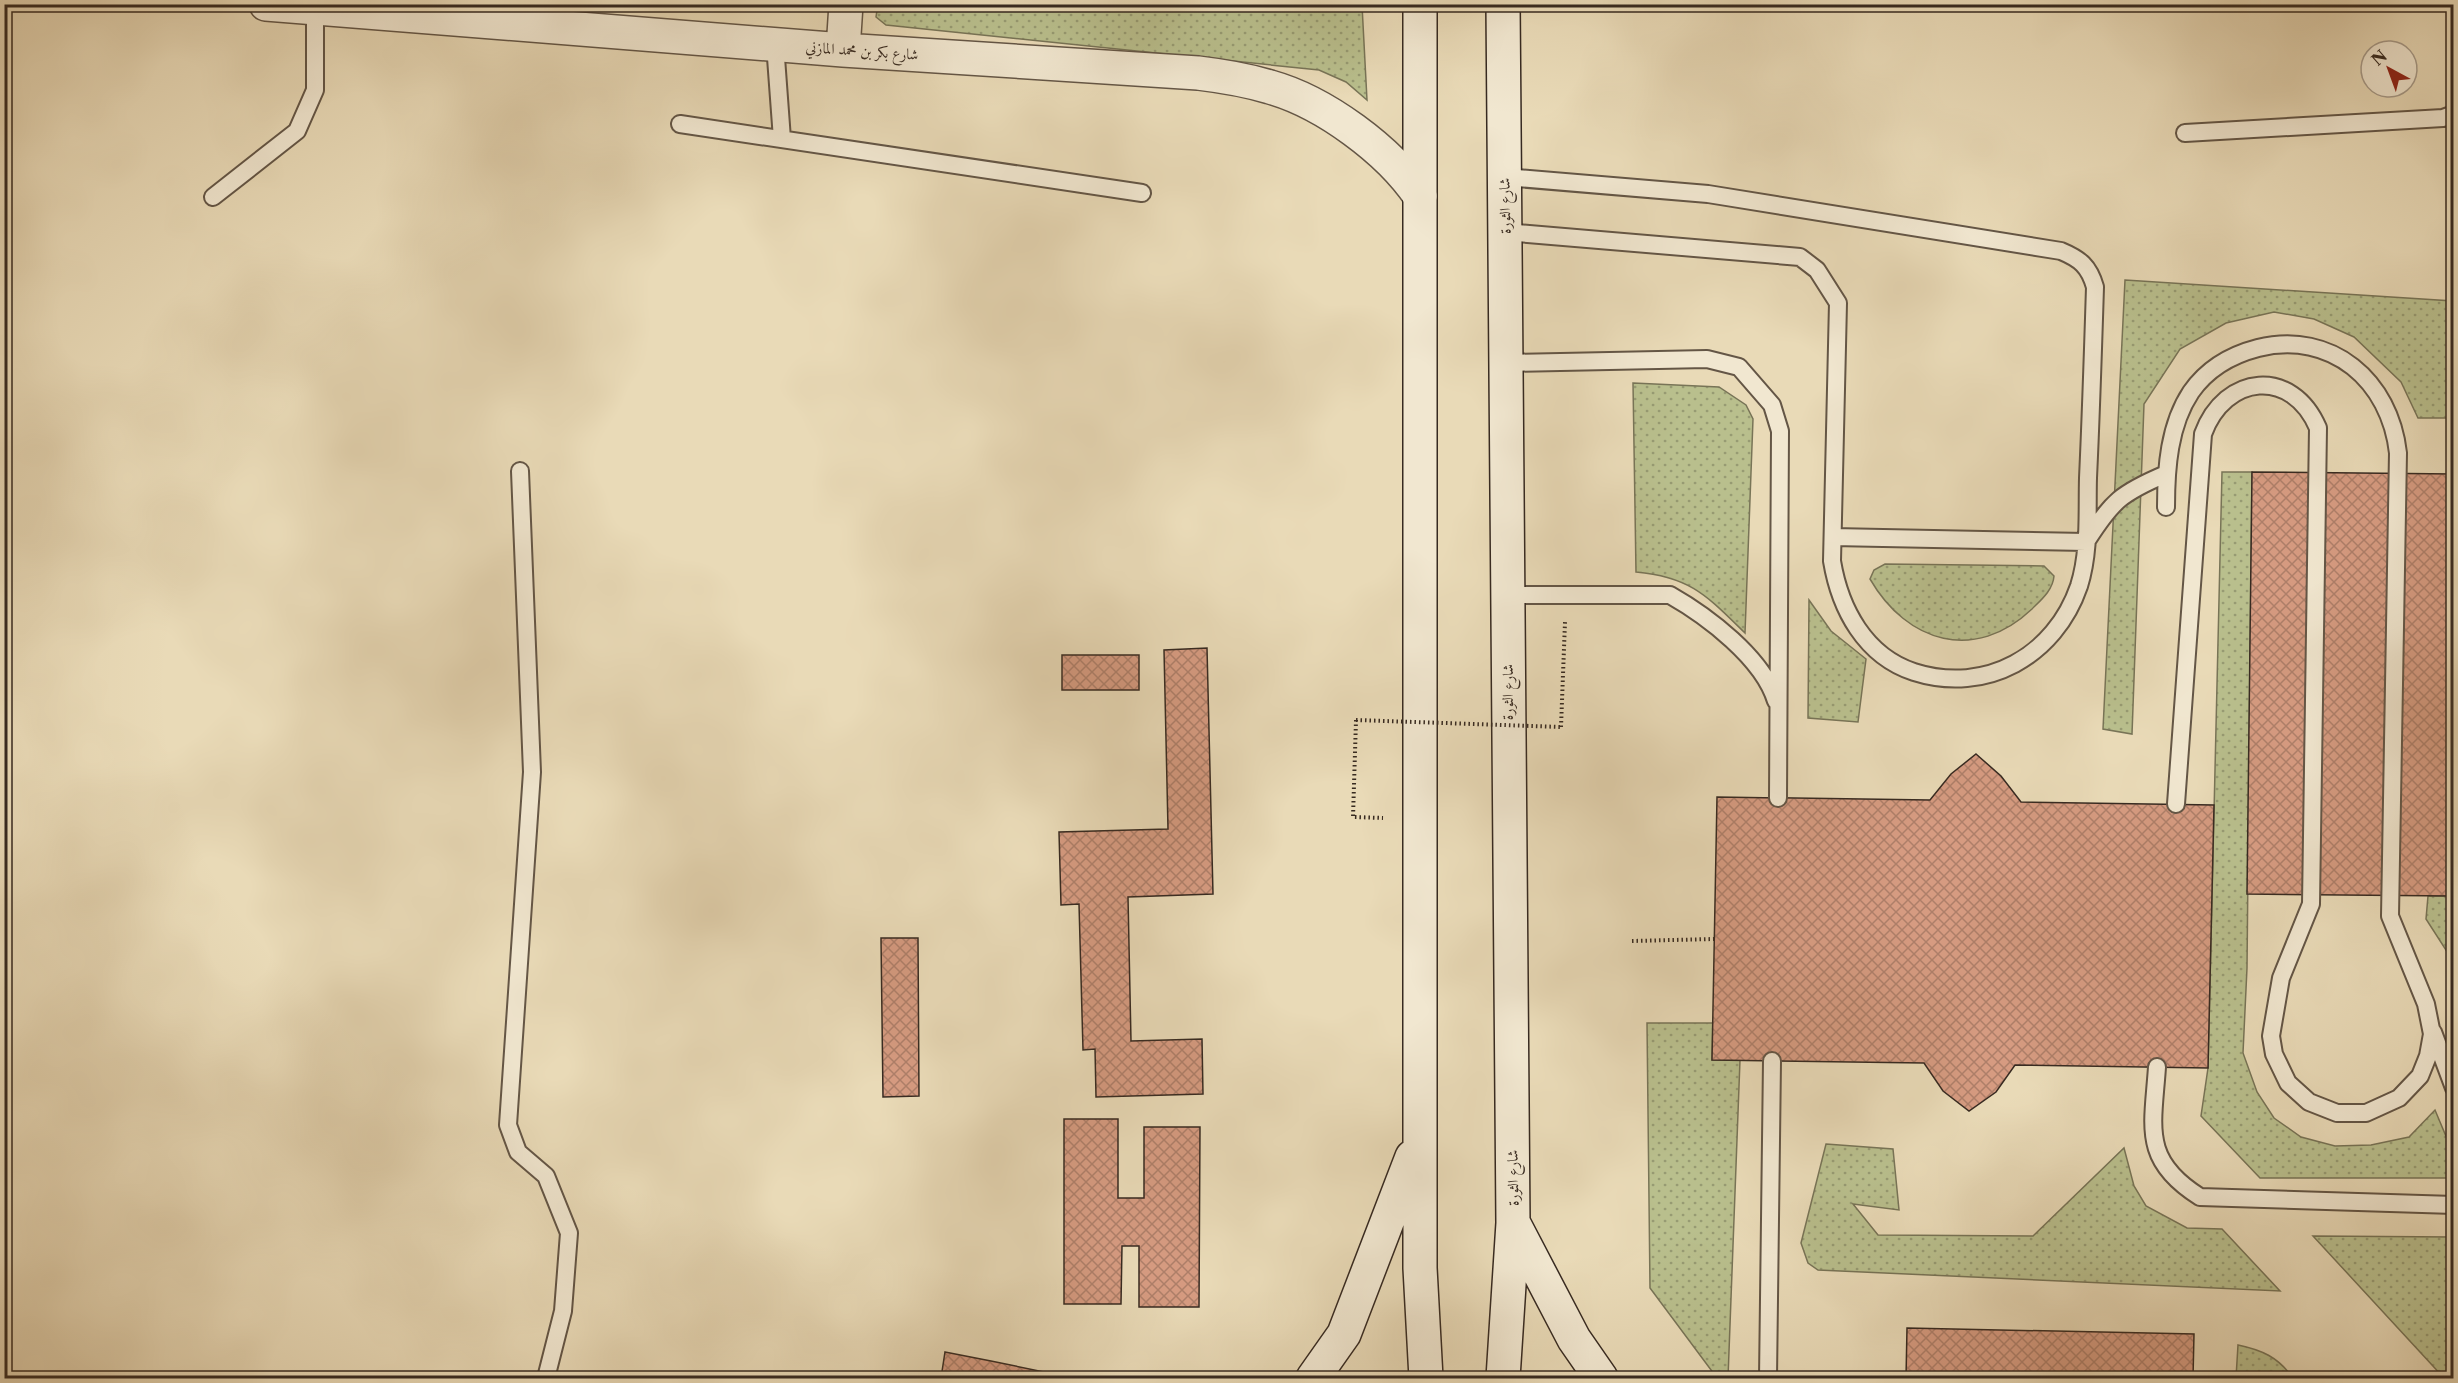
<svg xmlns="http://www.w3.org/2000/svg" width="2458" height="1383" viewBox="0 0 2458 1383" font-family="'Libre Caslon Text',Amiri,serif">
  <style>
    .grass { fill: url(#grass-dots); stroke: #787457; stroke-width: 1.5 }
    .building { fill: url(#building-cross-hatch); stroke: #372a21; stroke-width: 1.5 }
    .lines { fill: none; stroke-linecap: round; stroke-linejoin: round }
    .service-casing { stroke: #645646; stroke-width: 20 }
    .minor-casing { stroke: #645646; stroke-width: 36 }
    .secondary-casing { stroke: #372a21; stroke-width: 36 }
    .path { stroke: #372a21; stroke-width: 4; stroke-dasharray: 1.5 3; stroke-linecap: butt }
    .service { stroke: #f1e7d0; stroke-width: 16 }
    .minor { stroke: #f1e7d0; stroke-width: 33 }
    .secondary { stroke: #f1e7d0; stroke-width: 33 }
    .path-bridge { stroke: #372a21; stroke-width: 4; stroke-dasharray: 1.5 3; stroke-linecap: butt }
    .labels { text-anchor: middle; stroke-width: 5; stroke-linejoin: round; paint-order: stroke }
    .street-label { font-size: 15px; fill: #372a21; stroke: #f1e7d0 }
  </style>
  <defs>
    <pattern id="grass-dots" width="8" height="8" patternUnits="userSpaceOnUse" patternTransform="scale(1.5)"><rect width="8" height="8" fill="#b9bf8d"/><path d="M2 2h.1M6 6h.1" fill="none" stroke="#979b73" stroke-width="1.8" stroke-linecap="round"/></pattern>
    <pattern id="building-cross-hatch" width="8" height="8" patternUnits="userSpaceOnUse" patternTransform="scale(1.5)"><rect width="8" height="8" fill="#d69b81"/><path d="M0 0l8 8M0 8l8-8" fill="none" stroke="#ae7f69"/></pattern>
  </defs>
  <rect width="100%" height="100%" fill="#e9dab7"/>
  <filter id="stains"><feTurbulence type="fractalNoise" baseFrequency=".00333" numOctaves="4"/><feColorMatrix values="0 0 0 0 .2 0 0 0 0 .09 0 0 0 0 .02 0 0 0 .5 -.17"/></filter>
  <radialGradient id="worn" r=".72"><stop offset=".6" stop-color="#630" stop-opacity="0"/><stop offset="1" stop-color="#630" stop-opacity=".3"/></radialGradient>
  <path class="grass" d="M878 4 1362 5 1367 100 1346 82 1319 70 886 25 876 17Z
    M2125 280 2453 301 2454 362 2448 418H2418L2401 382 2354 337 2314 319 2274 312 2226 323 2180 349 2144 404 2132 734 2103 729Z
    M1633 383 1719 387 1746 405 1753 419 1745 633C1707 596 1691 577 1636 572Z
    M2222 472H2252L2247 968 2243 1053 2257 1092 2274 1118 2301 1137 2335 1146 2371 1145 2409 1137 2435 1110 2453 1153V1178H2260L2201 1116 2208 1068Z
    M1885 564 2044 566 2054 576C2053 590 2041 600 2032 609 1975 663 1907 643 1870 579L1874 570Z
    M1809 600 1831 631 1866 659 1858 722 1808 718Z
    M2428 896H2453V961L2426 919Z
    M1647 1023H1713L1712 1060H1740L1728 1378H1717L1650 1288Z
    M1826 1144 1893 1149 1899 1210 1853 1204 1878 1235 2033 1236 2124 1148 2134 1186 2146 1206 2187 1228 2222 1229 2280 1291 1818 1270 1808 1263 1801 1243Z
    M2313 1236 2453 1237V1378H2444Z
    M2238 1345C2262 1350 2278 1357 2293 1378H2236Z"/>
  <path class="building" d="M2252 472 2454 474V896L2247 894Z
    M1207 648 1213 894 1128 897 1131 1041 1202 1039 1203 1094 1096 1097 1095 1049 1083 1050 1079 904 1061 905 1059 832 1168 829 1164 650Z
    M1062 655H1139V690H1062Z
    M1976 754 2001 776 2021 802 2214 805 2208 1068 2015 1065 1996 1092 1969 1111 1943 1091 1924 1063 1712 1060 1717 797 1930 800 1951 774Z
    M881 938H918L919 1096 883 1097Z
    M1064 1119H1118V1198H1144V1127H1200L1199 1307H1139V1246H1122L1121 1304H1064Z
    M1907 1328 2194 1334 2193 1378H1906Z
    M945 1352 991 1361 1073 1378H941Z"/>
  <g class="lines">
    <g class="service-casing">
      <path id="service" d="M775 44 782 139
        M680 124 1142 193
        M2185 133 2443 118 2454 114
        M1505 177 1708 194 2061 251C2080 259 2089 266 2095 287 2093 351 2091 414 2088 478 2087 513 2090 551 2079 586 2055 656 1986 695 1914 672 1865 656 1840 609 1832 561L1838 303 1817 270 1800 257 1505 232
        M213 197 297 131 315 90V9
        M1506 363 1707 359 1739 367 1772 405 1780 431 1778 798
        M520 471 532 772 508 1125 518 1152 546 1176 569 1233 563 1311 546 1378
        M2166 507C2166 468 2169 425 2191 392 2207 369 2231 355 2258 348 2332 330 2390 381 2398 453L2390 916 2426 1004 2432 1034 2428 1056 2420 1076 2399 1098 2366 1113H2337L2309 1102 2288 1083 2274 1054 2271 1036 2281 978 2311 904 2318 428C2292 367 2225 374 2203 434L2176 804
        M1833 537 2086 542C2112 501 2121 493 2166 474
        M1508 595H1670C1707 616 1763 658 1776 701
        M2433 1032 2454 1088
        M2157 1067C2153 1127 2141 1160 2200 1197L2454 1205
        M1768 1378 1772 1061"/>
    </g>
    <g class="minor-casing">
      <path id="minor" d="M266 4 843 50 1198 73C1223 76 1247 80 1270 87 1324 102 1389 150 1420 196
        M843 50 846 4"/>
    </g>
    <g class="secondary-casing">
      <path id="secondary" d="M1420 4V1268L1426 1378
        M1515 1226 1574 1339 1601 1378
        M1313 1378 1344 1334 1412 1157
        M1503 1378 1513 1223 1503 4"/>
    </g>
    <path class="path" d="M1356 720 1353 817 1383 818
      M1561 727 1565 622
      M1632 941 1714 939"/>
    <use href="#service" class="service"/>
    <use href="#minor" class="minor"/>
    <use href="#secondary" class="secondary"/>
    <path class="path-bridge" d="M1356 720 1561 727"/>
  </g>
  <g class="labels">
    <g class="street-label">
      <text transform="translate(862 51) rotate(4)" y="5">شارع بكر بن محمد المازني</text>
      <text transform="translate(1505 206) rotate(-91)" y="5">شارع الثورة</text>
      <text transform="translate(1508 692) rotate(-90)" y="5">شارع الثورة</text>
      <text transform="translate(1513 1178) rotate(-91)" y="5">شارع الثورة</text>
    </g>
  </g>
  <rect width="2458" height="1383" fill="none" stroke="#e9dab7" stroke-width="24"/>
  <rect x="6" y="6" width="2446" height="1371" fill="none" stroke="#372a21" stroke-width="3"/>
  <rect x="12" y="12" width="2434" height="1359" fill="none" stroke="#372a21" stroke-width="1.5"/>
  <g transform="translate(2389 69) rotate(319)"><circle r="28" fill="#f1e7d0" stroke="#a79b8a" stroke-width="1.5"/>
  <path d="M0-4.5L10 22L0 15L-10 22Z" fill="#8f2418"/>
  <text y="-9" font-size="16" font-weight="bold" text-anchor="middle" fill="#372a21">N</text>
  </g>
  <rect width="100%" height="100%" filter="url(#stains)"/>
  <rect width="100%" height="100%" fill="url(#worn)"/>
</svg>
